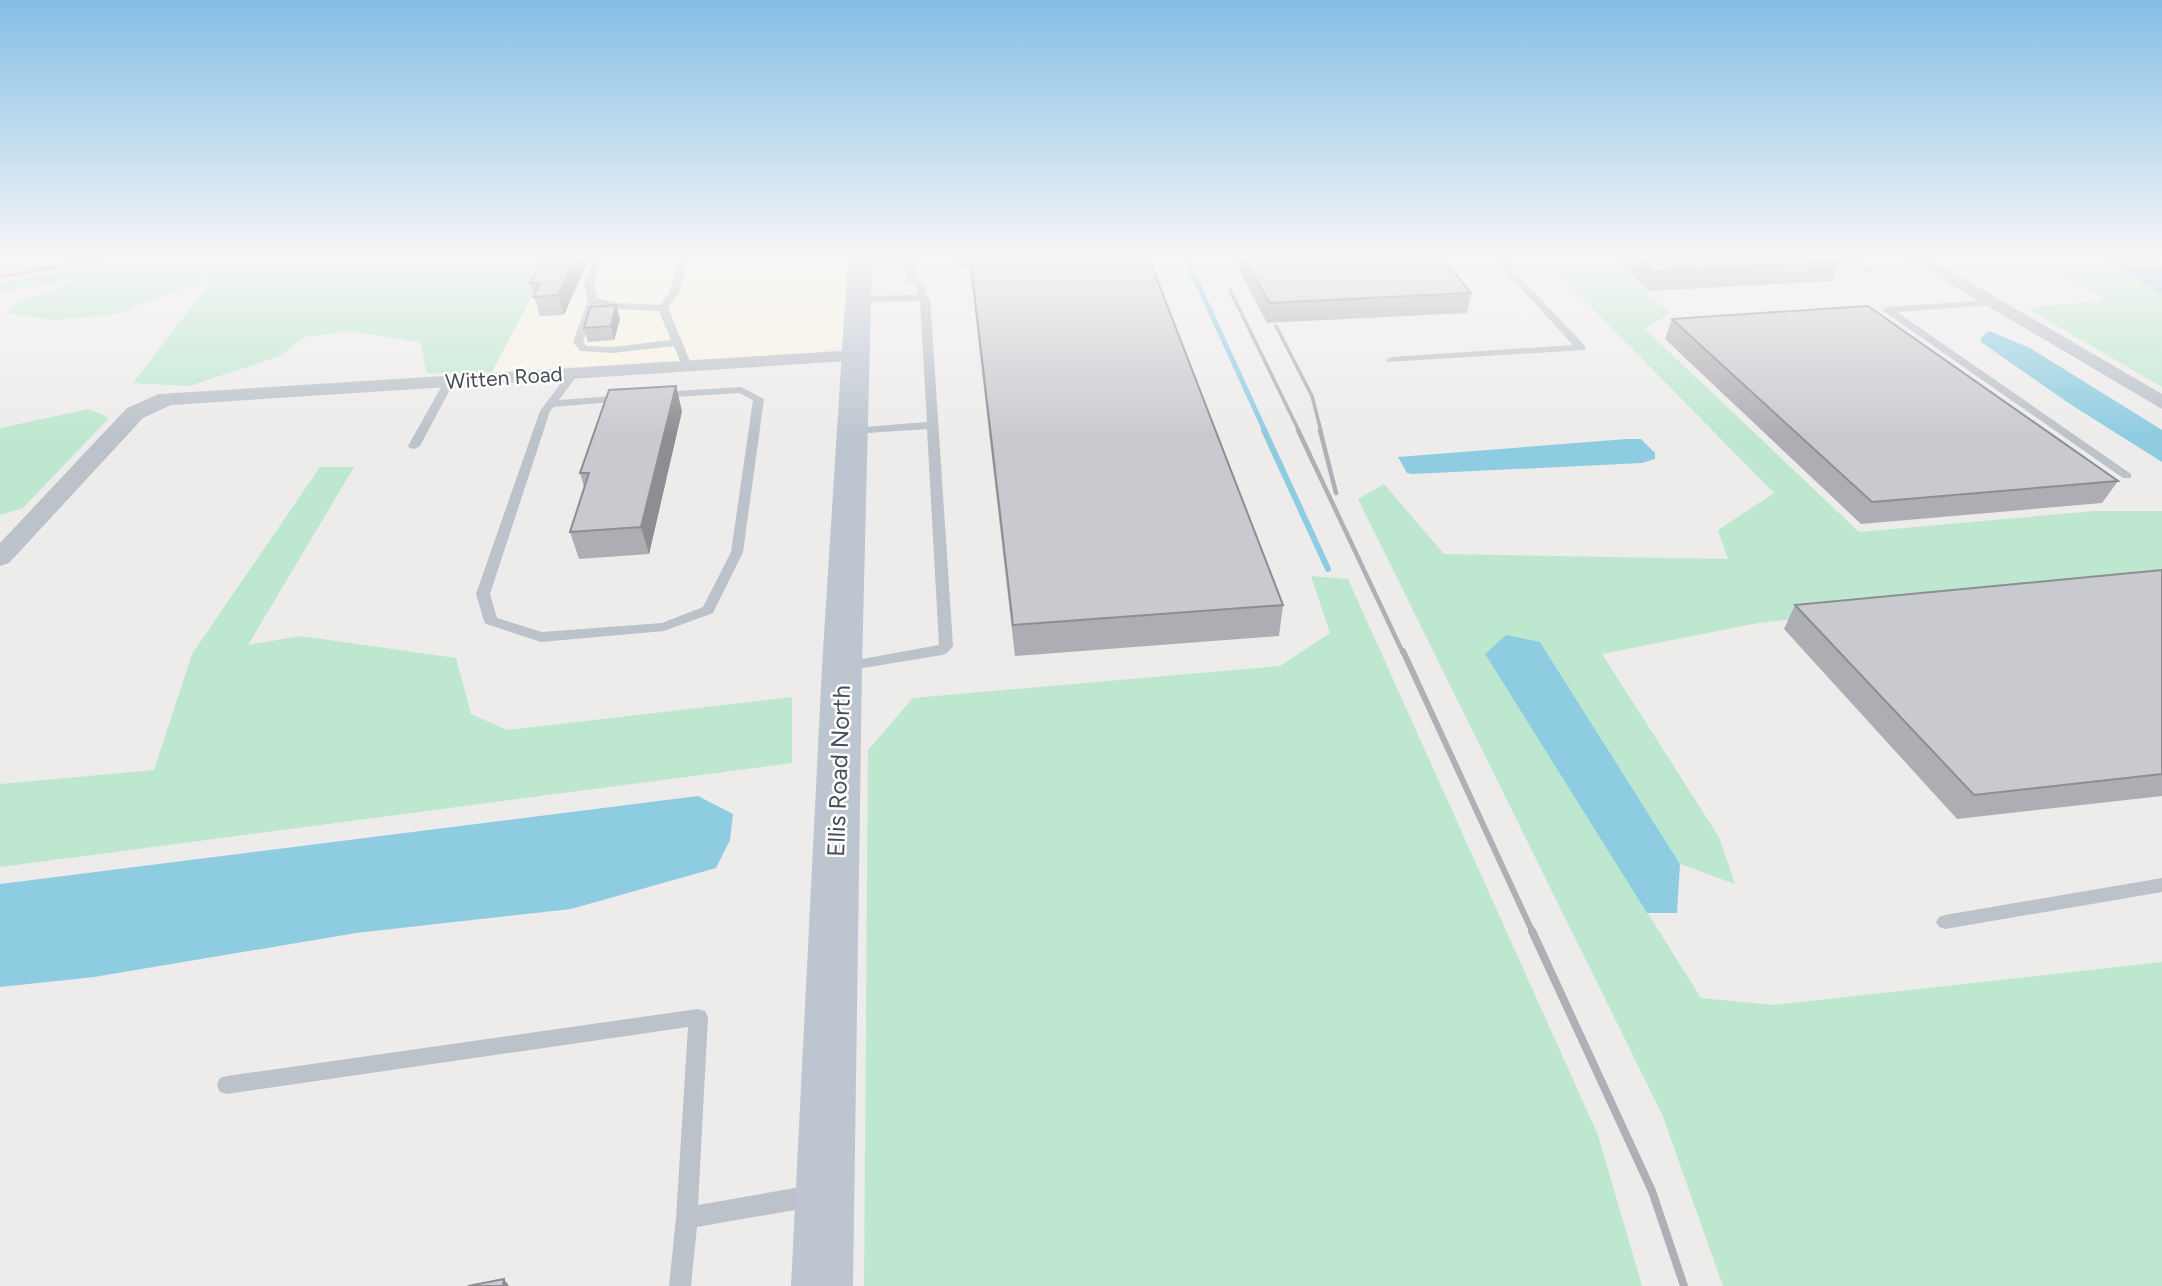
<svg xmlns="http://www.w3.org/2000/svg" width="2162" height="1286" viewBox="0 0 2162 1286" font-family="Figtree,sans-serif">
  <style>
    .commercial { fill: #f9f4e4 }
    .green { fill: #bde8cf }
    .water { fill: #8ecce1 }
    .lines { fill: none; stroke-linecap: round; stroke-linejoin: round }
    .stream-far1 { stroke: #8ecce1; stroke-width: 5 }
    .stream { stroke: #8ecce1; stroke-width: 6 }
    .lane { fill: #bbc2c9; fill-rule: evenodd }
    .street { fill: #bbc2c9; fill-rule: evenodd }
    .secondary { fill: #bdc6d0; fill-rule: evenodd }
    .rail-far3 { stroke: #aeb0b5; stroke-width: 3.5 }
    .rail-far2 { stroke: #aeb0b5; stroke-width: 4.5 }
    .rail-far1 { stroke: #aeb0b5; stroke-width: 6 }
    .rail { stroke: #aeb0b5; stroke-width: 8 }
    .wall { fill: #adaeb3 }
    .shaded-wall { fill: #8d8d92 }
    .building { fill: #c9cad0; stroke: #8d8d92; stroke-width: 2 }
    .labels { text-anchor: middle; stroke-width: 5; stroke-linejoin: round; paint-order: stroke }
    .far-street-label { font-size: 21px; fill: #464e56; stroke: #fff }
    .street-label { font-size: 24px; fill: #464e56; stroke: #fff }
  </style>
  <rect width="100%" height="100%" fill="#eeebeb"/>
  <path class="commercial" d="M553 256H852L847 336 840 345 820 352 492 372Z"/>
  <path class="green" d="M147 256H553L492 372 427 373 420 342 349 331 304 337 280 356 189 386 133 383 216 275 116 314 53 320 7 313C24 290 58 297 77 279L0 292V283Z
    M1541 256H1606L1670 313 1645 329 1859 532 2095 511H2162V580L1758 623 1602 654 1719 837 1735 884 1680 864 1540 642 1485 654 1701 998 1774 1005 2162 962V1286H1723L1662 1114 1358 499 1384 484 1444 554 1728 559 1718 530 1774 493Z
    M2026 256H2095L2162 293V387L2027 308 2107 300Z
    M89 409 109 418 23 508 0 515V428Z
    M320 467H354L248 645 301 636 456 658 471 714 507 730 792 697V763L0 867V784L154 770 192 654Z
    M1311 576 1348 579 1598 1135 1642 1286H864L868 750 913 698 1280 666 1330 633Z"/>
  <path class="water" d="M2095 256H2141L2162 264V293Z
    M1989 331 2030 348 2162 430V462L2070 404 1981 342V337Z
    M1627 439H1641L1655 453V459L1642 463 1412 474 1407 473 1398 457Z
    M1506 635 1540 642 1680 864 1677 913H1647L1485 654Z
    M698 796 733 814 730 840 716 868 571 909 356 933 94 977 0 987V884Z"/>
  <g class="lines">
    <path class="stream-far1" d="M1185 256 1265 431"/>
    <path class="stream" d="M1264 430 1328 569"/>
    <path class="lane" d="M595 256H603L594 285 597 298 618 303 660 305 669 293 680 256H688L679 293 668 308 692 366 691 368H683L674 346 613 353 580 351 573 342 588 300 584 285ZM596 304 618 309 659 311 671 340 613 347 587 346 583 342Z
      M906 256H914L915 279 925 284 927 296 930 298 953 646 947 653 942 655 845 671 838 666 840 663 939 645 927 429 852 434 846 431 852 428 927 422 920 301 858 302 853 299 858 296 917 295V287L906 280V264L860 267 856 264 860 261 906 259Z
      M1491 256H1500L1585 346V350L1387 362 1386 360 1391 357 1573 345Z
      M1844 256H1854L1877 272 1869 274Z
      M1991 300 1994 301V305L1897 312 2131 474V478H2123L1882 310 1887 307Z
      M574 370 579 373 559 400 625 395 630 398 625 401 554 407 550 411 490 594 497 618 542 632 662 623 703 607 731 552 753 400 739 393 659 398 654 395 659 392 741 387 764 399 743 552 713 613 664 631 541 642 486 624 484 621 476 594 540 411 570 371Z
      M449 379 454 382 420 446 414 449 410 448 408 446 444 382Z
      M2162 878V892L1945 929 1939 927 1936 922 1939 917 1945 915Z
      M698 1009 705 1011 708 1017 698 1205 812 1185 820 1188 823 1196 820 1204 812 1207 697 1227 691 1286H669L676 1218 688 1027 227 1094 220 1092 217 1085 220 1078 227 1076Z"/>
    <path class="street" d="M1903 256H1925L2162 394V409Z
      M856 350 863 352 866 356 863 360 171 405 143 418 9 563 0 566V543L127 408 159 394Z"/>
    <path class="secondary" d="M848 256H872L862 667 853 1286H791L822 667Z"/>
    <path class="rail-far3" d="M0 277 113 256
      M1230 290 1299 431
      M1276 326 1312 396 1321 431"/>
    <path class="rail-far2" d="M1298 430 1403 653
      M1320 430 1336 493"/>
    <path class="rail-far1" d="M1403 651 1533 933"/>
    <path class="rail" d="M1532 931 1652 1191 1684 1286"/>
  </g>
  <path class="wall" d="M956 256H1150L1149 259 1283 605 1279 636 1015 656 970 268H959L956 262Z
    M1232 256H1441L1471 293 1467 313 1267 323Z
    M1610 256H1833L1841 262 1832 281 1649 291Z
    M587 263 564 315 540 316 530 283Z
    M620 319 614 340 588 342 584 328Z
    M1672 319 2118 481 2102 503 1861 524 1665 339Z
    M682 411 649 554 579 559 570 532 584 487 580 473Z
    M2162 570V796L1957 819 1784 629 1795 605Z"/>
  <path class="shaded-wall" d="M576 256H585L587 263 564 315 558 295Z
    M616 305 620 319 614 340 611 326Z
    M676 386 682 411 649 554 641 527Z
    M504 1279 509 1286H503Z"/>
  <path class="building" d="M544 256H576L558 295 533 297 540 283H530Z
    M970 256H1148L1283 605 1013 625Z
    M1244 256H1441L1471 293 1269 303Z
    M1638 256H1833L1841 262 1655 271Z
    M616 305 611 326 584 328 590 307Z
    M1868 306 2118 481 1872 502 1672 319Z
    M676 386 641 527 570 532 589 473H580L609 390Z
    M2162 570V774L1974 795 1795 605Z
    M504 1279 503 1286H468Z"/>
  <linearGradient id="sky" x2="0" y2="1"><stop stop-color="#84bee5"/><stop offset="0.59" stop-color="#f7f6f6"/><stop offset="1" stop-color="#f7f6f6" stop-opacity="0"/></linearGradient>
  <rect width="2162" height="436" fill="url(#sky)"/>
  <g class="labels">
    <g class="far-street-label">
      <text transform="translate(504 378) rotate(-4)" y="7">Witten Road</text>
    </g>
    <g class="street-label">
      <text transform="translate(839 771) rotate(-88)" y="8">Ellis Road North</text>
    </g>
  </g>
</svg>
